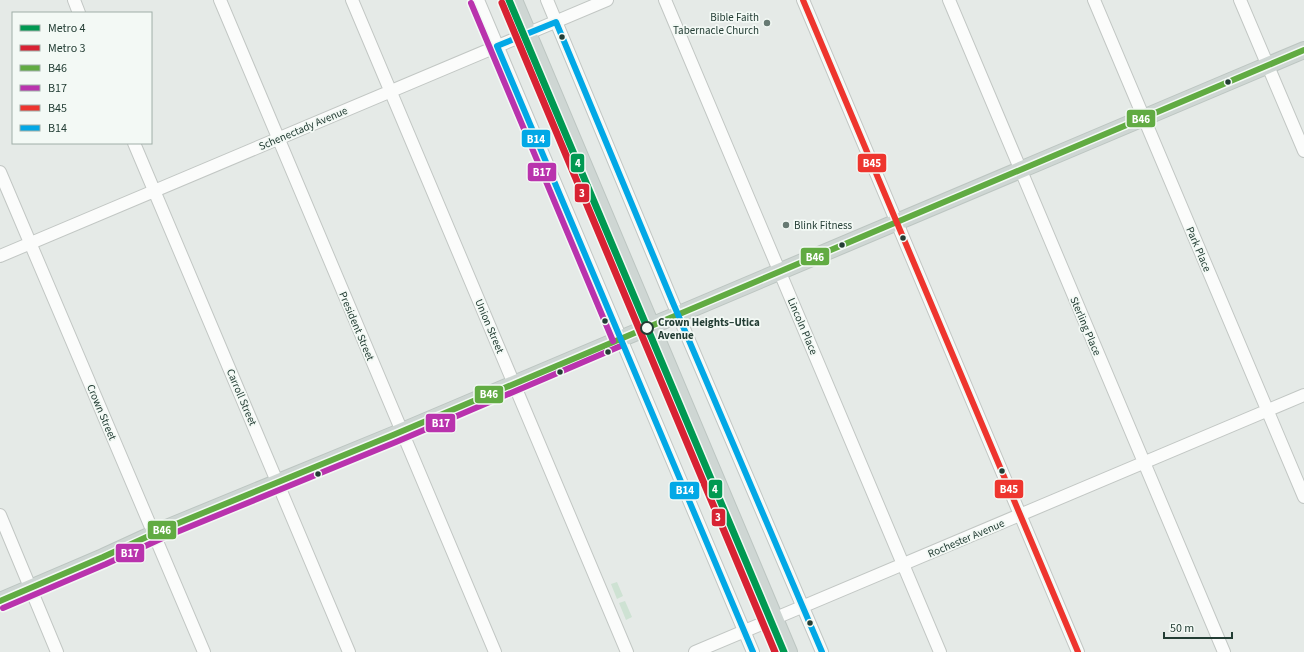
<svg xmlns="http://www.w3.org/2000/svg" width="1304" height="652" viewBox="0 0 1304 652" font-family="'Source Sans 3',sans-serif">
  <style>
    .green { fill: #cee2d3 }
    .lines { fill: none; stroke-linecap: round; stroke-linejoin: round }
    .minor-casing { stroke: #c2c7c4; stroke-width: 14 }
    .major-casing { stroke: #bdc6c2; stroke-width: 18 }
    .minor { stroke: #fbfcfb; stroke-width: 12 }
    .major { stroke: #ced6d3; stroke-width: 16 }
    .bus-1-casing { stroke: #f3f9f5; stroke-width: 9 }
    .bus-2-casing { stroke: #f3f9f5; stroke-width: 9 }
    .bus-3-casing { stroke: #f3f9f5; stroke-width: 9 }
    .bus-4-casing { stroke: #f3f9f5; stroke-width: 9 }
    .bus-1 { stroke: #61ab42; stroke-width: 6 }
    .bus-2 { stroke: #b933ad; stroke-width: 6 }
    .bus-3 { stroke: #ee352e; stroke-width: 6 }
    .bus-4 { stroke: #02a8e6; stroke-width: 6 }
    .metro-1-casing { stroke: #f3f9f5; stroke-width: 10 }
    .metro-2-casing { stroke: #f3f9f5; stroke-width: 10 }
    .metro-1 { stroke: #009952; stroke-width: 7 }
    .metro-2 { stroke: #d82233; stroke-width: 7 }
    .poi-dot { fill: #677a73; stroke: #f3f9f5; stroke-width: 1.5 }
    .bus-dot { fill: #233d34; stroke: #f3f9f5; stroke-width: 1.5 }
    .stop-dot { fill: #f3f9f5; stroke: #233d34; stroke-width: 2 }
    .labels { text-anchor: middle; stroke-width: 3.5; stroke-linejoin: round; paint-order: stroke }
    .poi-label { font-size: 11px; fill: #233d34; stroke: #f3f9f5; text-anchor: end }
    .street-label { font-size: 11px; fill: #233d34; stroke: #f3f9f5 }
    .stop-label { font-size: 11px; font-weight: bold; fill: #233d34; stroke: #f3f9f5; text-anchor: start }
    .line-badge { stroke: #f3f9f5; stroke-width: 1.5 }
    .badge-label { font-size: 11px; text-anchor: middle; font-weight: bold; fill: #fff }
  </style>
  <rect width="100%" height="100%" fill="#e5eae7"/>
  <path class="green" d="M617 582 623 596 617 599 611 584Z
    M625 601 632 617 626 620 619 603Z"/>
  <g class="lines">
    <g class="minor-casing">
      <path id="minor" d="M74 0 79 13
        M220 0 495 652
        M352 0 627 652
        M478 0 753 652
        M547 0 673 303 822 652
        M665 0 940 652
        M803 0 1078 652
        M949 0 1224 652
        M1094 0 1304 497
        M1240 0 1304 151
        M134 143 349 652
        M0 172 204 652
        M0 256 607 0
        M0 515 57 652
        M695 652 1304 395"/>
    </g>
    <g class="major-casing">
      <path id="major" d="M514 0 789 652
        M0 601 103 557 164 529 393 435 1304 50"/>
    </g>
    <use href="#minor" class="minor"/>
    <use href="#major" class="major"/>
    <g class="bus-1-casing">
      <path id="bus-1" d="M0 601 103 557 164 529 393 435 1304 50"/>
    </g>
    <g class="bus-2-casing">
      <path id="bus-2" d="M471 3 613 341
        M3 608 106 564 167 536 396 442 623 345"/>
    </g>
    <g class="bus-3-casing">
      <path id="bus-3" d="M803 0 1078 652"/>
    </g>
    <g class="bus-4-casing">
      <path id="bus-4" d="M753 652 497 46 556 22 673 303 822 652"/>
    </g>
    <use href="#bus-1" class="bus-1"/>
    <use href="#bus-2" class="bus-2"/>
    <use href="#bus-3" class="bus-3"/>
    <use href="#bus-4" class="bus-4"/>
    <g class="metro-1-casing">
      <path id="metro-1" d="M509 0 784 652"/>
    </g>
    <g class="metro-2-casing">
      <path id="metro-2" d="M502 3 775 652"/>
    </g>
    <use href="#metro-1" class="metro-1"/>
    <use href="#metro-2" class="metro-2"/>
  </g>
  <g class="poi-dot">
    <circle cx="767" cy="23" r="4"/>
    <circle cx="786" cy="225" r="4"/>
  </g>
  <g class="bus-dot">
    <circle cx="562" cy="37" r="3.5"/>
    <circle cx="1228" cy="82" r="3.5"/>
    <circle cx="903" cy="238" r="3.5"/>
    <circle cx="842" cy="245" r="3.5"/>
    <circle cx="605" cy="321" r="3.5"/>
    <circle cx="608" cy="352" r="3.5"/>
    <circle cx="560" cy="372" r="3.5"/>
    <circle cx="1002" cy="471" r="3.5"/>
    <circle cx="318" cy="474" r="3.5"/>
    <circle cx="810" cy="623" r="3.5"/>
  </g>
  <circle class="stop-dot" cx="647" cy="328" r="6"/>
  <g class="labels">
    <g class="poi-label">
      <text x="759" y="21">Bible Faith<tspan x="759" dy="13">Tabernacle Church</tspan></text>
      <text x="794" y="229" text-anchor="start">Blink Fitness</text>
    </g>
    <g class="street-label">
      <text transform="translate(303 128) rotate(-23)" y="4">Schenectady Avenue</text>
      <text transform="translate(1199 249) rotate(67)" y="4">Park Place</text>
      <text transform="translate(357 326) rotate(67)" y="4">President Street</text>
      <text transform="translate(490 326) rotate(67)" y="4">Union Street</text>
      <text transform="translate(803 326) rotate(67)" y="4">Lincoln Place</text>
      <text transform="translate(1086 326) rotate(67)" y="4">Sterling Place</text>
      <text transform="translate(242 397) rotate(67)" y="4">Carroll Street</text>
      <text transform="translate(102 412) rotate(67)" y="4">Crown Street</text>
      <text transform="translate(966 538) rotate(-23)" y="4">Rochester Avenue</text>
    </g>
    <g class="stop-label">
      <text x="658" y="326">Crown Heights–Utica<tspan x="658" dy="13">Avenue</tspan></text>
    </g>
  </g>
  <g class="line-badge">
    <rect x="1126" y="109" width="30" height="19" rx="4" fill="#61ab42"/>
    <rect x="521" y="129" width="30" height="19" rx="4" fill="#02a8e6"/>
    <rect x="570" y="153" width="15" height="20" rx="4" fill="#009952"/>
    <rect x="857" y="153" width="30" height="20" rx="4" fill="#ee352e"/>
    <rect x="527" y="162" width="30" height="20" rx="4" fill="#b933ad"/>
    <rect x="574" y="183" width="16" height="20" rx="4" fill="#d82233"/>
    <rect x="800" y="247" width="30" height="19" rx="4" fill="#61ab42"/>
    <rect x="474" y="385" width="30" height="19" rx="4" fill="#61ab42"/>
    <rect x="425" y="413" width="31" height="20" rx="4" fill="#b933ad"/>
    <rect x="708" y="479" width="15" height="20" rx="4" fill="#009952"/>
    <rect x="994" y="479" width="30" height="20" rx="4" fill="#ee352e"/>
    <rect x="669" y="481" width="31" height="19" rx="4" fill="#02a8e6"/>
    <rect x="711" y="508" width="15" height="19" rx="4" fill="#d82233"/>
    <rect x="147" y="520" width="30" height="20" rx="4" fill="#61ab42"/>
    <rect x="115" y="543" width="30" height="20" rx="4" fill="#b933ad"/>
  </g>
  <g class="badge-label">
    <text x="1141" y="123">B46</text>
    <text x="536" y="143">B14</text>
    <text x="578" y="167">4</text>
    <text x="872" y="167">B45</text>
    <text x="542" y="176">B17</text>
    <text x="582" y="197">3</text>
    <text x="815" y="261">B46</text>
    <text x="489" y="398">B46</text>
    <text x="441" y="427">B17</text>
    <text x="715" y="493">4</text>
    <text x="1009" y="493">B45</text>
    <text x="685" y="494">B14</text>
    <text x="718" y="521">3</text>
    <text x="162" y="534">B46</text>
    <text x="130" y="557">B17</text>
  </g>
  <rect x="12" y="12" width="140" height="132" fill="#f3f9f5" stroke="#a0aea8"/>
  <rect x="20" y="25" width="20" height="6" fill="#009952" stroke="#a0aea8"/>
  <text x="48" y="32" font-size="12" fill="#233d34">Metro 4</text>
  <rect x="20" y="45" width="20" height="6" fill="#d82233" stroke="#a0aea8"/>
  <text x="48" y="52" font-size="12" fill="#233d34">Metro 3</text>
  <rect x="20" y="65" width="20" height="6" fill="#61ab42" stroke="#a0aea8"/>
  <text x="48" y="72" font-size="12" fill="#233d34">B46</text>
  <rect x="20" y="85" width="20" height="6" fill="#b933ad" stroke="#a0aea8"/>
  <text x="48" y="92" font-size="12" fill="#233d34">B17</text>
  <rect x="20" y="105" width="20" height="6" fill="#ee352e" stroke="#a0aea8"/>
  <text x="48" y="112" font-size="12" fill="#233d34">B45</text>
  <rect x="20" y="125" width="20" height="6" fill="#02a8e6" stroke="#a0aea8"/>
  <text x="48" y="132" font-size="12" fill="#233d34">B14</text>
  <path d="M1164 632v6h68v-6" fill="none" stroke="#233d34" stroke-width="2"/>
  <text x="1170" y="632" font-size="12" fill="#233d34" stroke="#f3f9f5" stroke-width="3" paint-order="stroke">50 m</text>
</svg>
